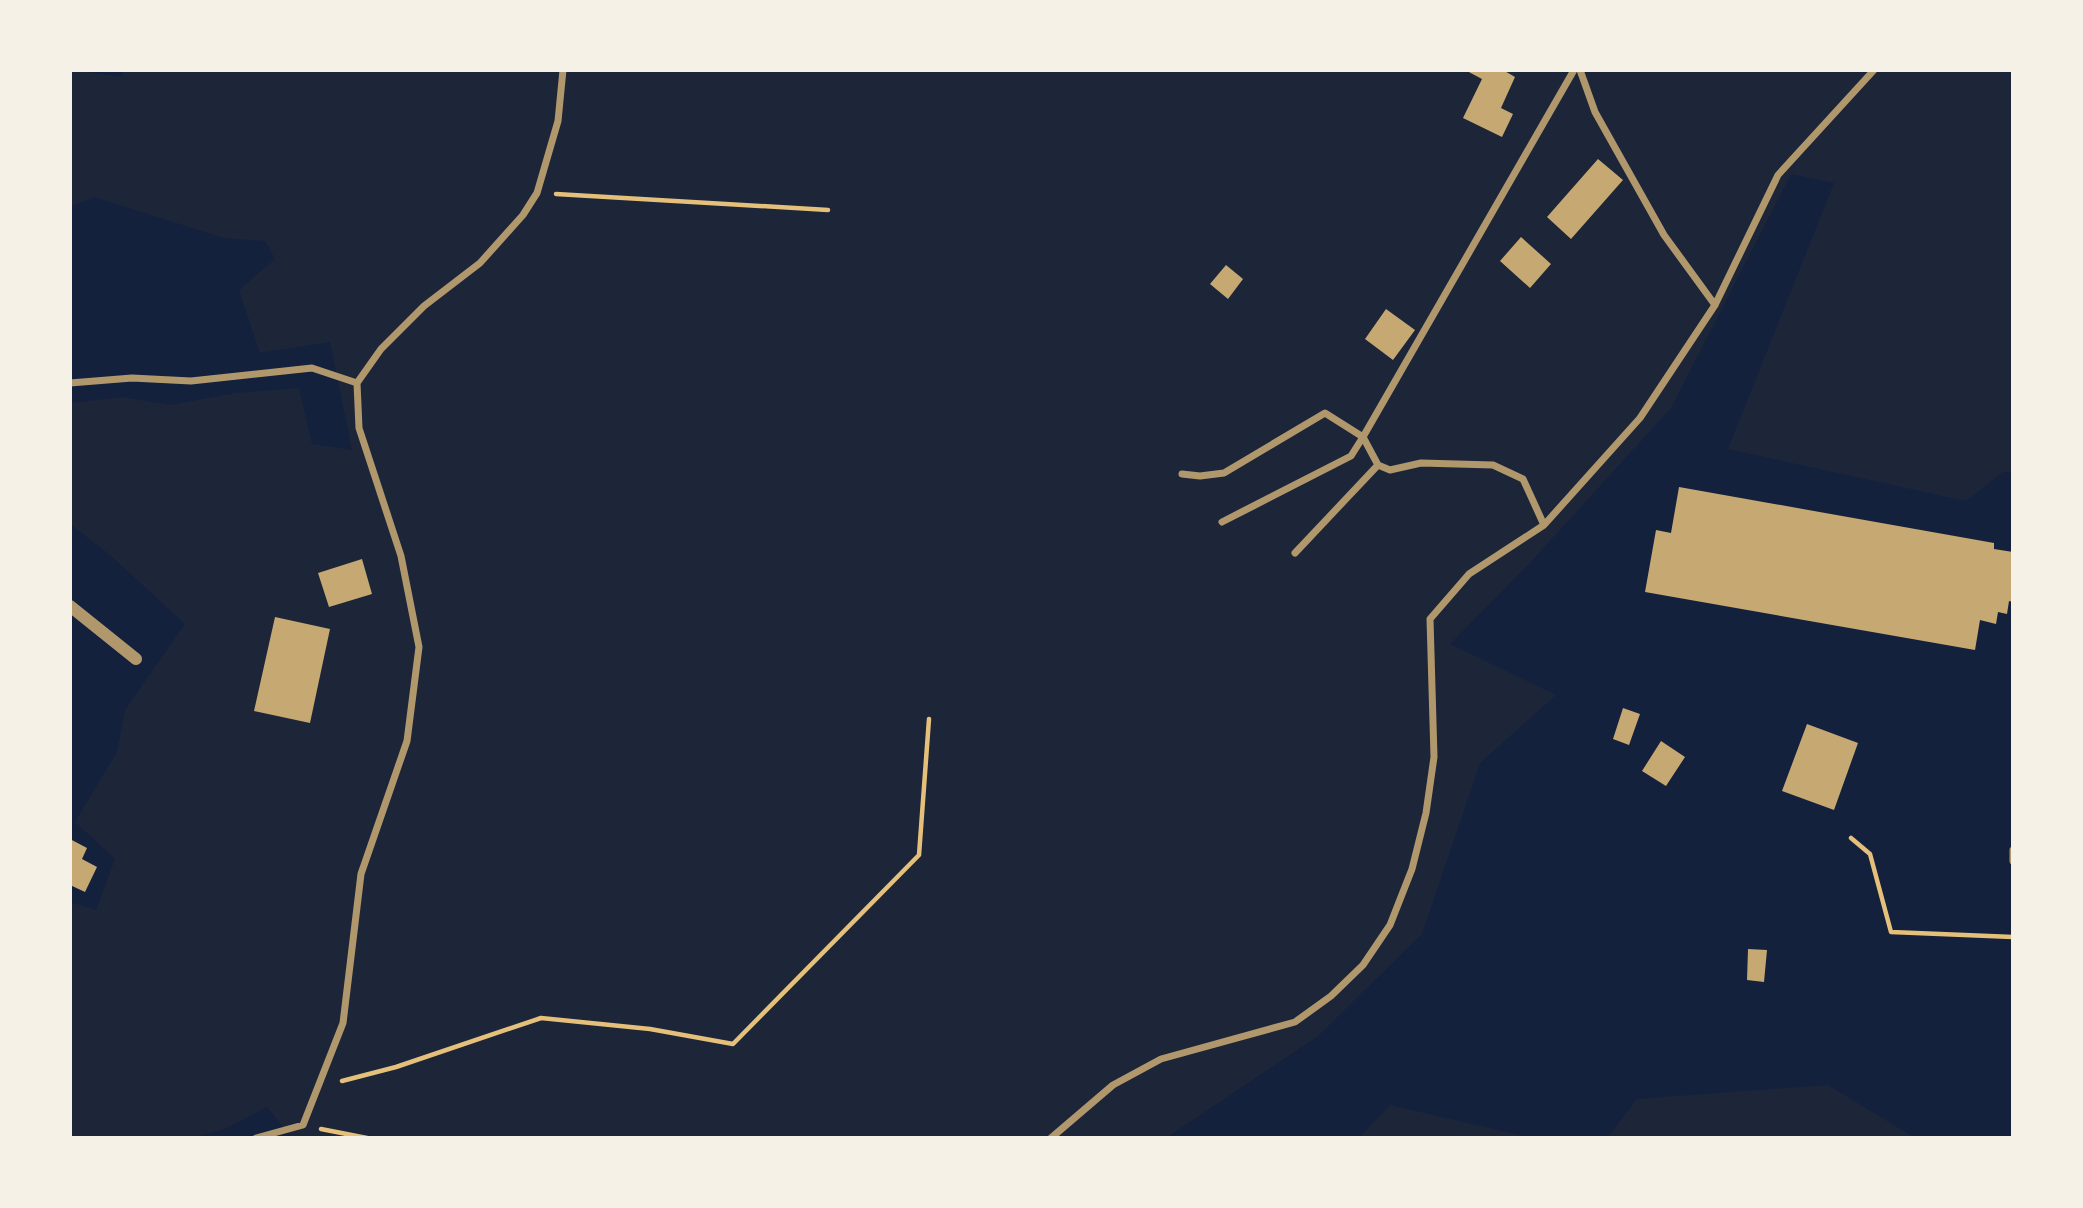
<svg xmlns="http://www.w3.org/2000/svg" width="2083" height="1208" viewBox="0 0 2083 1208" font-family="'Archivo Narrow',sans-serif">
  <style>
    .green { fill: #1d2539 }
    .building { fill: #c6a872 }
    .lines { fill: none; stroke-linecap: round; stroke-linejoin: round }
    .path { stroke: #e5c07b; stroke-width: 4.5 }
    .minor { stroke: #b1986c; stroke-width: 7 }
    .tertiary { stroke: #b1986c; stroke-width: 12 }
  </style>
  <rect width="100%" height="100%" fill="#14213d"/>
  <path class="green" d="M70 70 122 77 123 70H2013V472H2003L1966 501 1728 449 1834 183 1791 174 1671 408 1529 564 1450 644 1556 695 1480 763 1422 934 1318 1036 1166 1138H292L267 1107 225 1129 192 1138H70V902L96 910 115 859 75 822 117 752 125 710 185 624 110 555 70 524V403L121 397 171 405 236 393 299 388 312 444 352 450 330 342 260 353 239 290 275 259 265 241 224 238 94 197 70 207Z
    M1828 1085 1915 1138H1607L1637 1099Z
    M1390 1105 1532 1138H1359Z"/>
  <path class="building" d="M1465 70H1503L1515 77 1501 108 1513 114 1502 137 1463 118 1482 79Z
    M1598 159 1623 180 1571 239 1547 217Z
    M1521 237 1551 264 1530 288 1500 261Z
    M1226 265 1243 279 1228 299 1210 284Z
    M1386 309 1415 330 1393 360 1365 339Z
    M1679 487 1994 543V549L2013 552V602L2009 601 2007 614 1998 612 1996 624 1980 620 1975 650 1645 592 1656 530 1671 533Z
    M362 559 372 594 329 607 318 573Z
    M275 617 330 629 310 723 254 711Z
    M1623 708 1640 714 1629 745 1613 739Z
    M1807 724 1858 743 1834 810 1782 791Z
    M1661 741 1685 757 1666 786 1642 771Z
    M70 839 87 848 82 859 97 867 85 892 70 885Z
    M1748 949 1767 950 1764 982 1747 980Z"/>
  <g class="lines">
    <path class="path" d="M556 194 828 210
      M1851 838 1870 854 1891 932 2013 937
      M342 1081 396 1067 541 1018 650 1029 733 1044 919 855 929 719
      M321 1129 367 1138"/>
    <path class="minor" d="M1580 70 1595 112 1664 235 1715 305
      M70 383 132 378 191 381 312 368 357 383
      M1378 465 1390 470 1421 463 1493 465 1523 479 1544 525
      M1182 474 1200 476 1224 473 1325 413 1363 437 1574 70
      M1222 522 1351 456 1363 437 1378 465 1295 553
      M2013 850V861
      M256 1138 303 1125 343 1023 361 874 407 741 419 647 401 556 359 428 357 383 381 349 424 306 480 263 523 215 537 193 558 121 563 70
      M1051 1138 1113 1085 1161 1059 1295 1022 1331 996 1363 965 1390 925 1412 869 1426 813 1434 757 1430 619 1469 574 1544 525 1640 418 1715 305 1778 175 1874 70"/>
    <path class="tertiary" d="M70 606 136 659"/>
  </g>
  <rect width="2083" height="1208" fill="none" stroke="#f6f1e7" stroke-width="144"/>
</svg>
